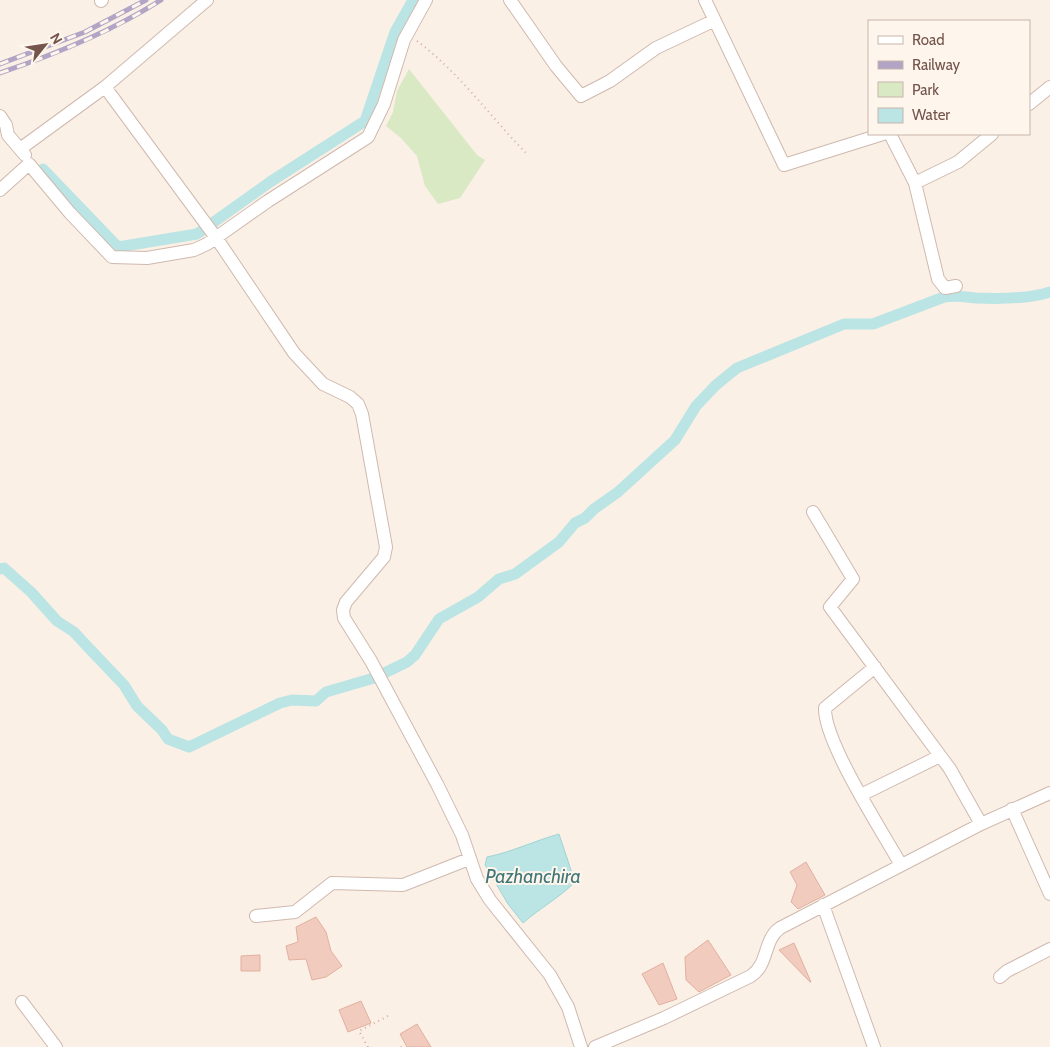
<svg xmlns="http://www.w3.org/2000/svg" width="1050" height="1047" viewBox="0 0 1050 1047" font-family="Cabin,sans-serif">
  <style>
    .green { fill: #d8e9c4 }
    .water { fill: #bbe4e4; stroke: #a1d4d6 }
    .lines { fill: none; stroke-linecap: round; stroke-linejoin: round }
    .canal { stroke: #bbe4e4; stroke-width: 11 }
    .building { fill: #f0cbbe; stroke: #e2b09f }
    .street-casing { stroke: #cfb9af; stroke-width: 14 }
    .path { stroke: #d5afa1; stroke-width: 2; stroke-dasharray: 1 4; stroke-linecap: butt }
    .street { stroke: #fff; stroke-width: 12 }
    .rail-casing { stroke: #b1a4c5; stroke-width: 5 }
    .rail { stroke: #fef5ec; stroke-width: 3; stroke-dasharray: 9; stroke-linecap: butt }
    .labels { text-anchor: middle; stroke-width: 4; stroke-linejoin: round; paint-order: stroke }
    .water-label { font-size: 19px; font-style: italic; fill: #407678; stroke: #fef5ec }
  </style>
  <rect width="100%" height="100%" fill="#fbf0e5"/>
  <path class="green" d="M409 69 477 155 485 160 460 198 438 204 425 186 417 156 401 138 386 126 393 112 397 91Z"/>
  <path class="water" d="M559 834 575 882C559 898 540 908 523 923L508 904 485 865 487 857C512 852 534 841 559 834Z"/>
  <g class="lines">
    <path class="canal" d="M43 169 118 247 197 234 270 182 365 121 395 32 413 0
      M0 569 4 568 31 592 57 621 74 632 85 644 124 685 137 706 162 730 168 739 189 747 280 703 292 700 316 701 326 692 374 678 407 662 415 655 439 619 478 597 499 579 515 574 559 542 575 523 585 518 594 509 618 492 675 440 696 406 716 385 737 368 844 324H873L944 297C956 295 965 297 976 298 999 299 1028 299 1050 292"/>
  </g>
  <path class="building" d="M806 862 825 895 798 909 791 902 797 885 790 872Z
    M316 917 326 932 331 951 342 966 326 977 312 980 306 959 289 960 286 946 298 942 296 927Z
    M708 940 731 975 699 992 686 980 685 957Z
    M794 943 811 982H810L779 950Z
    M260 955V971H241V956Z
    M663 963 677 999 659 1005 642 974Z
    M361 1001 371 1023 348 1032 339 1010Z
    M417 1024 431 1047H407L400 1034Z"/>
  <g class="lines">
    <g class="street-casing">
      <path id="street" d="M207 0 105 87 217 239 294 353 323 384 350 397 358 404 362 414 386 547 384 557 346 602 343 610 344 618 371 661 437 784 462 835 477 879 490 900 550 975 568 1007 581 1047
        M510 0 556 66 581 96 610 81 656 48 713 21
        M705 0 784 165 883 134
        M101 1 102 0
        M1029 104 1050 87
        M0 116 6 125 8 135 25 155
        M890 134 915 183 938 279 945 288 956 286
        M20 149 105 87
        M915 183 958 162 992 134
        M0 190 29 164 70 213 112 257 147 258 194 250 207 244 268 201 368 137 384 104 404 40 426 0
        M813 512 853 579 830 607 950 769 981 824
        M875 667 825 708C824 742 882 831 901 865
        M861 795 940 756
        M1012 809 1050 894
        M823 905 874 1047
        M256 916 295 912 332 883 403 885 469 859
        M1000 977 1007 971 1050 949
        M22 1002 56 1047
        M595 1047 664 1018 751 976C769 964 763 940 780 928L981 824 1050 793"/>
    </g>
    <path class="path" d="M417 41C460 73 491 118 528 155
      M368 1047 359 1031 388 1016
      M401 1047 405 1045"/>
    <use href="#street" class="street"/>
    <g class="rail-casing">
      <path id="rail" d="M0 64 85 32 146 0
        M0 73C56 54 111 32 161 0"/>
    </g>
    <use href="#rail" class="rail"/>
  </g>
  <g class="labels">
    <g class="water-label">
      <text x="533" y="883">Pazhanchira</text>
    </g>
  </g>
  <rect x="868" y="20" width="162" height="115" fill="#fef5ec" stroke="#c7b5ac"/>
  <rect x="878" y="36" width="25" height="8" fill="#ffffff" stroke="#c7b5ac"/>
  <text x="912" y="45" font-size="15" fill="#74544b">Road</text>
  <rect x="878" y="61" width="25" height="8" fill="#b1a4c5" stroke="#c7b5ac"/>
  <text x="912" y="70" font-size="15" fill="#74544b">Railway</text>
  <rect x="878" y="82" width="25" height="15" fill="#d8e9c4" stroke="#c7b5ac"/>
  <text x="912" y="95" font-size="15" fill="#74544b">Park</text>
  <rect x="878" y="108" width="25" height="15" fill="#bbe4e4" stroke="#c7b5ac"/>
  <text x="912" y="120" font-size="15" fill="#74544b">Water</text>
  <g transform="translate(45 45) rotate(60)" stroke="#fef5ec" stroke-width="4" paint-order="stroke">
  <path d="M0-4L9 19L0 12L-9 19Z" fill="#74544b"/>
  <text y="-8" font-size="14" font-weight="bold" text-anchor="middle" fill="#74544b">N</text>
  </g>
</svg>
